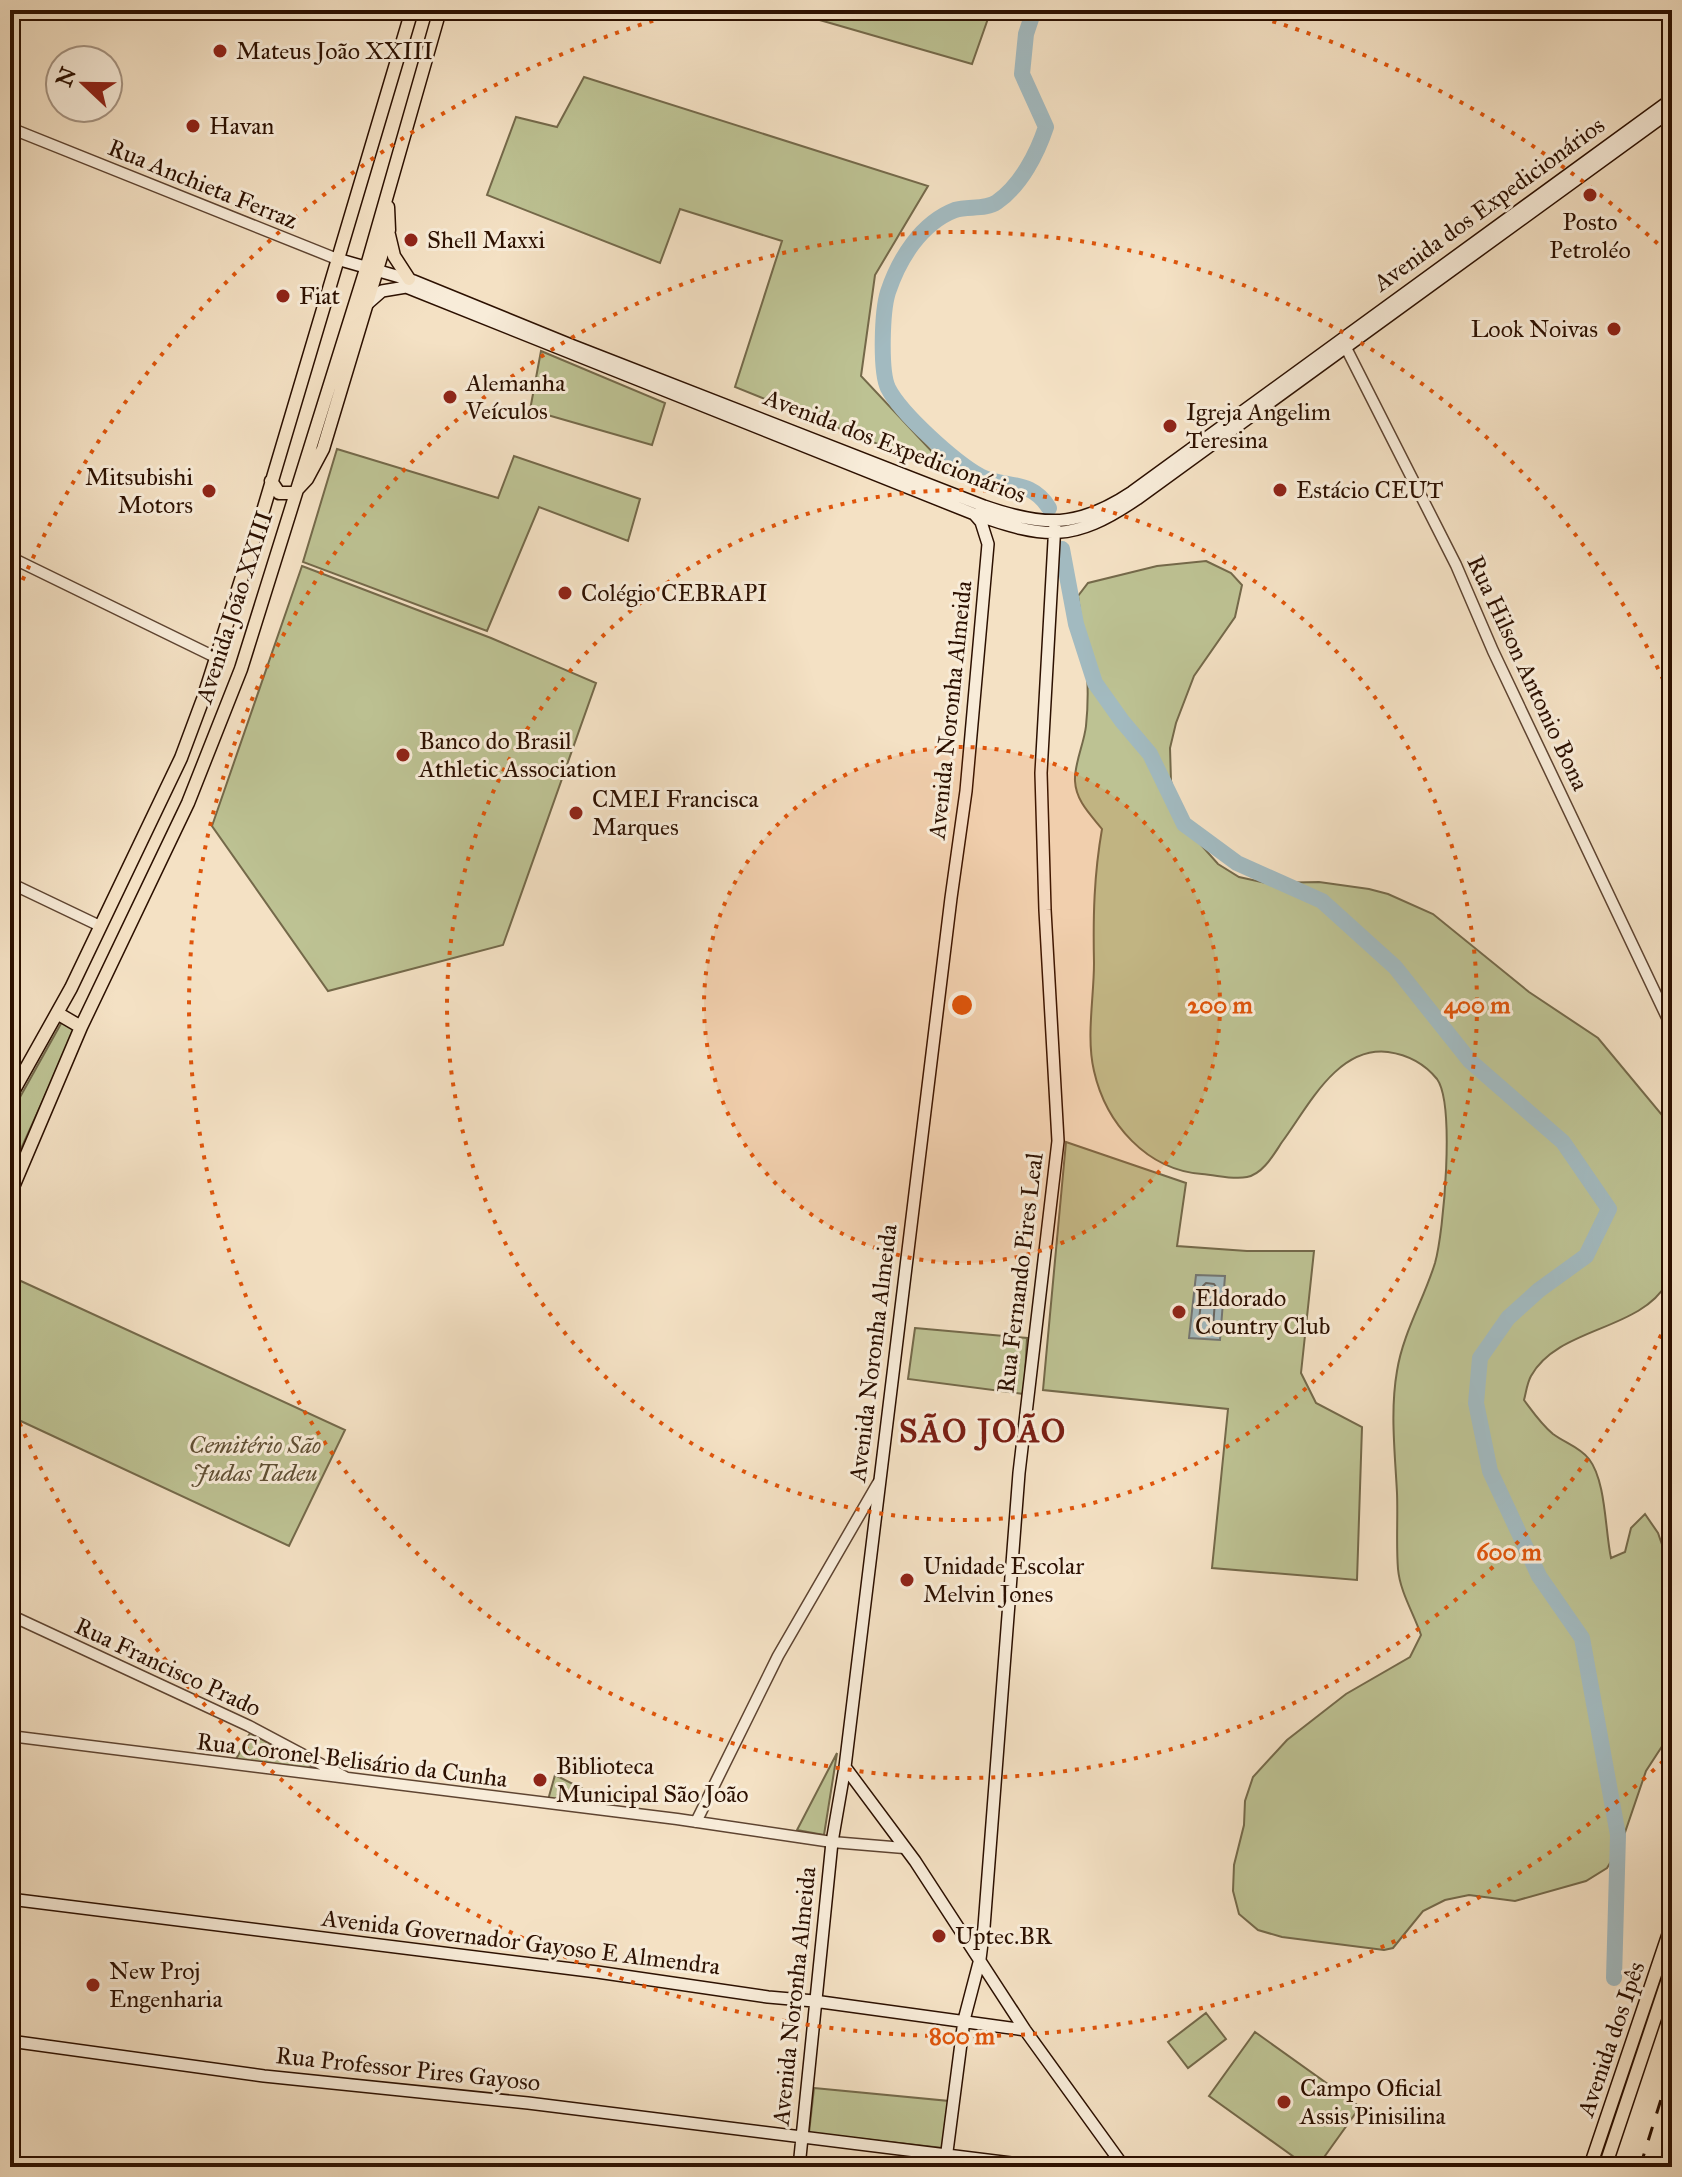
<svg xmlns="http://www.w3.org/2000/svg" width="1682" height="2177" viewBox="0 0 1682 2177" font-family="'IM FELL Great Primer',serif">
  <style>
    .green { fill: #bdc293; stroke: #74694a; stroke-width: 2 }
    .water { fill: #a2bac0; stroke: #737673; stroke-width: 2 }
    .lines { fill: none; stroke-linecap: round; stroke-linejoin: round }
    .shore { stroke: #676560; stroke-width: 2 }
    .river { stroke: #a2bac0; stroke-width: 16 }
    .tertiary-casing { stroke: #5e4431; stroke-width: 13 }
    .secondary-casing { stroke: #2c1000; stroke-width: 14 }
    .primary-casing { stroke: #2c1000; stroke-width: 15 }
    .tertiary { stroke: #f8ecd9; stroke-width: 10 }
    .secondary { stroke: #f8ecd9; stroke-width: 11 }
    .primary { stroke: #f4e1c4; stroke-width: 12 }
    .rail { stroke: #2c1000; stroke-width: 3; stroke-dasharray: 14 14; stroke-linecap: butt }
    .ring { fill: none; stroke: #df550b; stroke-width: 4; stroke-dasharray: 4 8 }
    .poi-dot { fill: #8f2418; stroke: #f8ecd9; stroke-width: 3 }
    .labels { text-anchor: middle; stroke-width: 6; stroke-linejoin: round; paint-order: stroke }
    .poi-label { font-size: 24px; fill: #2c1000; stroke: #f8ecd9; text-anchor: start }
    .street-label { font-size: 24px; fill: #2c1000; stroke: #f8ecd9 }
    .park-label { font-size: 24px; font-style: italic; fill: #5f4e33; stroke: #f8ecd9 }
    .district-label { font-size: 32px; font-weight: bold; letter-spacing: 2px; fill: #7a1f14; stroke: #f8ecd9 }
    .centre { fill: #df550b; stroke: #f8ecd9; stroke-width: 4 }
    .ring-label { font-size: 24px; text-anchor: middle; font-weight: bold; fill: #df550b; stroke: #f8ecd9; stroke-width: 6; stroke-linejoin: round; paint-order: stroke }
  </style>
  <rect width="100%" height="100%" fill="#f4e1c4"/>
  <filter id="stains"><feTurbulence type="fractalNoise" baseFrequency=".0025" numOctaves="4"/><feColorMatrix values="0 0 0 0 .2 0 0 0 0 .09 0 0 0 0 .02 0 0 0 .5 -.17"/></filter>
  <radialGradient id="worn" r=".72"><stop offset=".6" stop-color="#630" stop-opacity="0"/><stop offset="1" stop-color="#630" stop-opacity=".3"/></radialGradient>
  <path class="green" d="M785 10H991L972 64Z
    M584 77 928 186 875 275 861 376 953 474 735 387 782 241 680 209 660 263 487 195 516 117 557 127Z
    M541 351 665 403 652 445 530 410Z
    M337 449 498 498 514 456 640 499 628 541 539 507 487 631 303 562Z
    M1206 561 1231 573 1242 585 1235 617 1194 676 1176 723 1170 748 1171 781 1176 804 1185 827 1218 864 1239 877 1266 883 1319 882 1369 889 1388 894 1433 914 1529 992 1598 1038 1662 1115 1672 1137V1266C1670 1271 1670 1278 1667 1283 1640 1331 1558 1327 1531 1376 1527 1383 1526 1393 1524 1400 1533 1412 1541 1424 1553 1434 1565 1443 1580 1447 1589 1459 1606 1481 1605 1530 1611 1558L1625 1552 1631 1528 1645 1514 1658 1533 1666 1556 1672 1589V1731L1646 1771 1620 1847 1607 1868 1586 1881 1515 1901 1469 1895 1445 1900 1423 1911 1393 1948 1384 1950 1282 1937 1258 1930 1239 1914 1233 1891 1234 1865 1244 1825 1245 1801 1253 1777 1287 1740 1346 1694 1410 1657 1421 1635C1414 1614 1400 1592 1398 1569 1396 1544 1398 1518 1397 1493 1395 1453 1390 1411 1397 1371 1403 1333 1424 1299 1435 1263 1444 1231 1455 1104 1437 1079 1424 1063 1409 1055 1388 1052 1337 1046 1308 1107 1282 1142 1274 1154 1263 1174 1247 1177 1233 1180 1217 1175 1202 1174 1147 1170 1106 1124 1094 1071 1086 1037 1094 998 1094 963 1093 916 1094 875 1102 829 1090 814 1076 801 1075 781 1074 764 1084 744 1086 726 1091 679 1084 642 1078 596L1088 583 1157 566Z
    M302 566 491 638 596 683 503 945 328 991 212 826Z
    M63 1020 74 1027 71 1039 10 1173V1115Z
    M1066 1142 1186 1183 1177 1246 1247 1251H1314L1301 1373 1316 1403 1362 1427 1357 1580 1212 1568 1228 1409 1043 1390Z
    M10 1276 345 1430 289 1546 10 1416Z
    M915 1328 1027 1338 1024 1394 908 1379Z
    M250 1733 318 1770 234 1763Z
    M837 1753 824 1835 797 1830Z
    M555 1775 599 1797 593 1808 548 1800Z
    M1206 2013 1226 2039 1188 2068 1168 2042Z
    M1255 2032 1360 2107 1317 2167H1308L1209 2096Z
    M814 2088 949 2101 943 2148 809 2133Z"/>
  <path class="water" d="M1196 1275 1225 1276 1220 1340 1189 1338Z"/>
  <g class="lines">
    <path class="shore" d="M1206 1283 1214 1284 1216 1287 1213 1328 1210 1332 1201 1331 1198 1328 1203 1286Z"/>
    <path class="river" d="M1034 10 1026 34 1022 74 1046 127C1037 154 1021 185 997 202 986 210 968 206 955 210 921 223 899 259 888 292 882 311 880 371 888 388 901 414 955 462 980 476 1005 489 1031 478 1049 508
      M1062 549 1076 624 1095 683 1122 721 1150 754 1184 824 1237 863 1322 901 1395 967 1470 1061 1563 1142 1609 1209 1586 1256 1539 1290 1508 1318 1480 1358 1476 1403 1490 1471 1539 1576 1582 1638 1618 1835 1614 1978"/>
    <g class="tertiary-casing">
      <path id="tertiary" d="M10 128 337 259
        M1342 340 1456 565 1493 651 1672 1028
        M10 557 215 657
        M10 883 100 926
        M10 1615 249 1726 345 1777
        M10 1736 677 1819 832 1842 904 1848
        M696 1822 778 1656 878 1483"/>
    </g>
    <g class="secondary-casing">
      <path id="secondary" d="M337 259 414 281 571 345 984 506C1044 527 1078 528 1132 492L1672 99
        M366 305 382 291 406 287 974 514C1046 539 1072 543 1137 499L1672 110
        M845 1767 915 1861 1025 2030 1124 2167
        M10 1899 597 1972 768 1997 814 2001 1025 2030
        M10 2041 264 2076 528 2103 1044 2167
        M799 2167 832 1842 845 1767 951 898 966 791 988 544 981 522 974 514
        M945 2167 964 2020 980 1959 984 1927 1019 1473 1058 1141 1045 910 1041 773 1055 523"/>
    </g>
    <g class="primary-casing">
      <path id="primary" d="M389 235 394 256 409 279
        M271 481 279 493H294L307 479 323 449 389 230 388 207
        M57 1013 81 1027
        M10 1097 71 988 181 758 203 699 263 511 412 10
        M10 1194 81 1027 188 803 241 669 366 269 440 10
        M1590 2167 1672 1924
        M1605 2167 1672 1967"/>
    </g>
    <use href="#tertiary" class="tertiary"/>
    <use href="#secondary" class="secondary"/>
    <use href="#primary" class="primary"/>
    <path class="rail" d="M1640 2167 1672 2064"/>
  </g>
  <circle cx="962" cy="1005" r="258" fill="#df550b" fill-opacity=".12"/>
  <g class="ring">
    <circle cx="962" cy="1005" r="258"/>
    <circle cx="962" cy="1005" r="515"/>
    <path d="M1671 1313A773 773 0 1 1 1671 697"/>
    <path d="M1672 1753A1031 1031 0 0 1 13 1408M13 602A1031 1031 0 0 1 686 11M1238 11A1031 1031 0 0 1 1672 257"/>
  </g>
  <g class="poi-dot">
    <circle cx="220" cy="51" r="8"/>
    <circle cx="193" cy="126" r="8"/>
    <circle cx="1590" cy="195" r="8"/>
    <circle cx="411" cy="240" r="8"/>
    <circle cx="283" cy="296" r="8"/>
    <circle cx="1614" cy="329" r="8"/>
    <circle cx="450" cy="397" r="8"/>
    <circle cx="1170" cy="426" r="8"/>
    <circle cx="1280" cy="490" r="8"/>
    <circle cx="209" cy="491" r="8"/>
    <circle cx="565" cy="593" r="8"/>
    <circle cx="403" cy="755" r="8"/>
    <circle cx="576" cy="813" r="8"/>
    <circle cx="1179" cy="1312" r="8"/>
    <circle cx="907" cy="1580" r="8"/>
    <circle cx="540" cy="1780" r="8"/>
    <circle cx="939" cy="1936" r="8"/>
    <circle cx="93" cy="1985" r="8"/>
    <circle cx="1284" cy="2102" r="8"/>
  </g>
  <g class="labels">
    <g class="poi-label">
      <text x="236" y="59">Mateus João XXIII</text>
      <text x="209" y="134">Havan</text>
      <text x="1590" y="230" text-anchor="middle">Posto<tspan x="1590" dy="28">Petroléo</tspan></text>
      <text x="427" y="248">Shell Maxxi</text>
      <text x="299" y="304">Fiat</text>
      <text x="1598" y="337" text-anchor="end">Look Noivas</text>
      <text x="466" y="391">Alemanha<tspan x="466" dy="28">Veículos</tspan></text>
      <text x="1186" y="420">Igreja Angelim<tspan x="1186" dy="28">Teresina</tspan></text>
      <text x="193" y="485" text-anchor="end">Mitsubishi<tspan x="193" dy="28">Motors</tspan></text>
      <text x="1296" y="498">Estácio CEUT</text>
      <text x="581" y="601">Colégio CEBRAPI</text>
      <text x="419" y="749">Banco do Brasil<tspan x="419" dy="28">Athletic Association</tspan></text>
      <text x="592" y="807">CMEI Francisca<tspan x="592" dy="28">Marques</tspan></text>
      <text x="1195" y="1306">Eldorado<tspan x="1195" dy="28">Country Club</tspan></text>
      <text x="923" y="1574">Unidade Escolar<tspan x="923" dy="28">Melvin Jones</tspan></text>
      <text x="556" y="1774">Biblioteca<tspan x="556" dy="28">Municipal São João</tspan></text>
      <text x="955" y="1944">Uptec.BR</text>
      <text x="109" y="1979">New Proj<tspan x="109" dy="28">Engenharia</tspan></text>
      <text x="1300" y="2096">Campo Oficial<tspan x="1300" dy="28">Assis Pinisilina</tspan></text>
    </g>
    <g class="street-label">
      <text transform="translate(203 184) rotate(22)" y="8">Rua Anchieta Ferraz</text>
      <text transform="translate(1489 204) rotate(-36)" y="8">Avenida dos Expedicionários</text>
      <text transform="translate(895 446) rotate(21)" y="8">Avenida dos Expedicionários</text>
      <text transform="translate(234 607) rotate(-72)" y="8">Avenida João XXIII</text>
      <text transform="translate(1528 673) rotate(65)" y="8">Rua Hilson Antonio Bona</text>
      <text transform="translate(950 710) rotate(-84)" y="8">Avenida Noronha Almeida</text>
      <text transform="translate(1020 1273) rotate(-83)" y="8">Rua Fernando Pires Leal</text>
      <text transform="translate(873 1353) rotate(-83)" y="8">Avenida Noronha Almeida</text>
      <text transform="translate(168 1667) rotate(25)" y="8">Rua Francisco Prado</text>
      <text transform="translate(352 1760) rotate(7)" y="8">Rua Coronel Belisário da Cunha</text>
      <text transform="translate(521 1942) rotate(7)" y="8">Avenida Governador Gayoso E Almendra</text>
      <text transform="translate(794 1996) rotate(-84)" y="8">Avenida Noronha Almeida</text>
      <text transform="translate(1611 2039) rotate(-71)" y="8">Avenida dos Ipês</text>
      <text transform="translate(408 2069) rotate(6)" y="8">Rua Professor Pires Gayoso</text>
    </g>
    <g class="park-label">
      <text x="255" y="1453">Cemitério São<tspan x="255" dy="28">Judas Tadeu</tspan></text>
    </g>
    <g class="district-label">
      <text x="983" y="1442">SÃO JOÃO</text>
    </g>
  </g>
  <circle cx="962" cy="1005" r="12" class="centre"/>
  <g class="ring-label">
    <text x="1220" y="1013">200 m</text>
    <text x="1477" y="1013">400 m</text>
    <text x="1509" y="1560">600 m</text>
    <text x="962" y="2044">800 m</text>
  </g>
  <rect width="1682" height="2177" fill="none" stroke="#f4e1c4" stroke-width="40"/>
  <rect x="12" y="12" width="1658" height="2153" fill="none" stroke="#2c1000" stroke-width="4"/>
  <rect x="20" y="20" width="1642" height="2137" fill="none" stroke="#2c1000" stroke-width="2"/>
  <g transform="translate(84 84) rotate(292)"><circle r="38" fill="#f8ecd9" stroke="#a69482" stroke-width="2"/>
  <path d="M0-6L14 30L0 20L-14 30Z" fill="#8f2418"/>
  <text y="-12" font-size="22" font-weight="bold" text-anchor="middle" fill="#2c1000">N</text>
  </g>
  <rect width="100%" height="100%" filter="url(#stains)"/>
  <rect width="100%" height="100%" fill="url(#worn)"/>
</svg>
